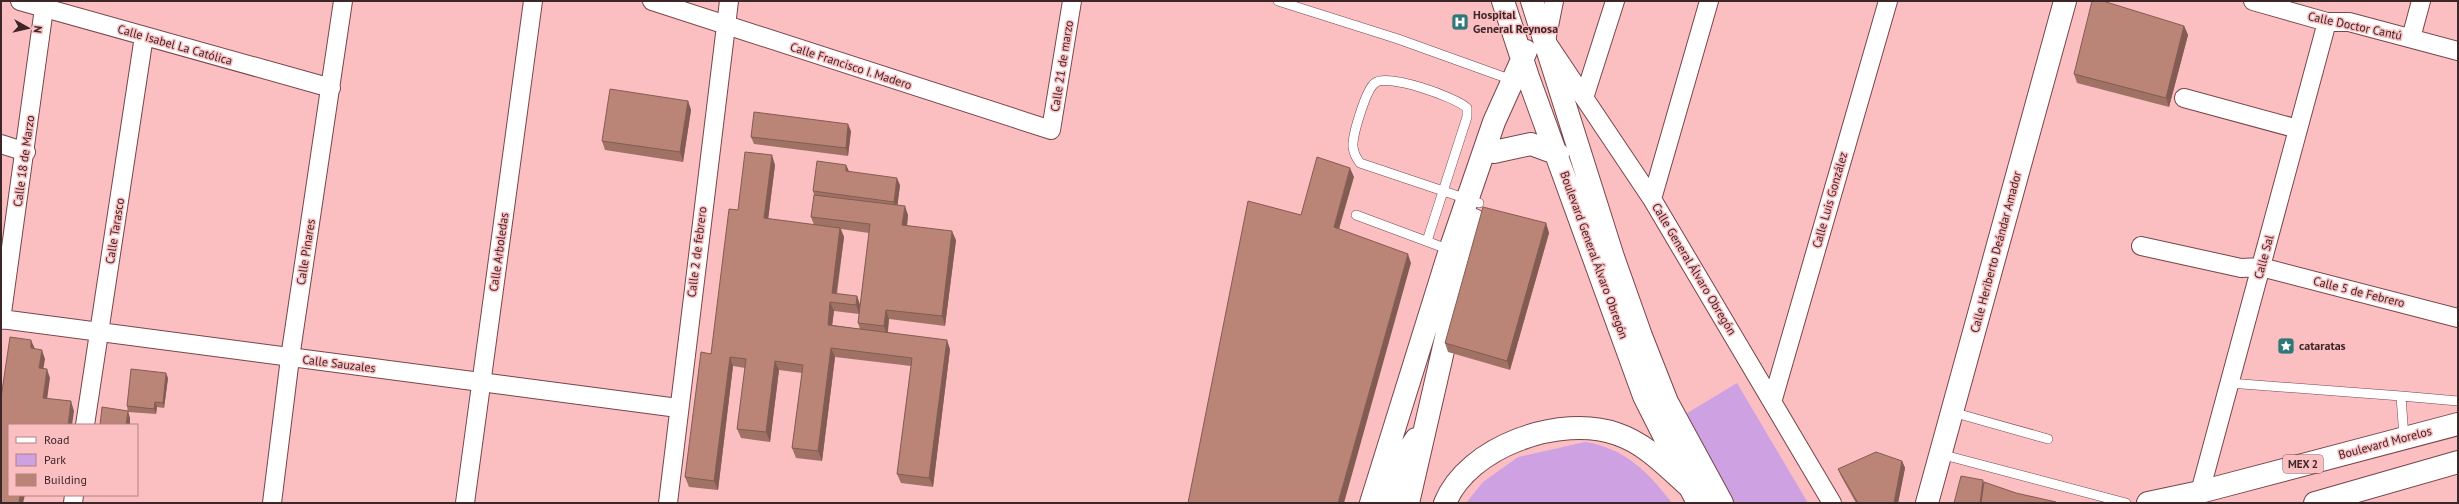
<svg xmlns="http://www.w3.org/2000/svg" width="2459" height="504" viewBox="0 0 2459 504" font-family="'PT Sans',sans-serif">
  <style>
    .green { fill: #cea1e3 }
    .lines { fill: none; stroke-linecap: round; stroke-linejoin: round }
    .lane-casing { stroke: #784549; stroke-width: 10 }
    .street-casing { stroke: #784549; stroke-width: 20 }
    .secondary-casing { stroke: #784549; stroke-width: 24 }
    .primary-casing { stroke: #784549; stroke-width: 24 }
    .lane { stroke: #fff; stroke-width: 9 }
    .street { stroke: #fff; stroke-width: 18 }
    .secondary { stroke: #fff; stroke-width: 22 }
    .primary { stroke: #fff; stroke-width: 22 }
    .wall { fill: #a07266; fill-rule: evenodd }
    .shaded-wall { fill: #825c53 }
    .building { fill: #ba8477; stroke: #825c53 }
    .labels { text-anchor: middle; stroke-width: 3; stroke-linejoin: round; paint-order: stroke }
    .shield { fill: #fbbfc2; stroke: #765456; stroke-width: 1 }
    .shield-label { font-size: 11px; font-weight: bold; fill: #3d2628 }
    .poi-label { font-size: 12px; font-weight: bold; fill: #3d2628; stroke: #fbbfc2; text-anchor: start }
    .street-label { font-size: 12px; fill: #3d2628; stroke: #fbbfc2 }
  </style>
  <rect width="100%" height="100%" fill="#fbbfc2"/>
  <path class="green" d="M1737 383 1808 503H1731L1679 418Z
    M1585 442C1625 448 1648 472 1672 503H1466L1483 482 1518 457Z"/>
  <g class="lines">
    <g class="lane-casing">
      <path id="lane" d="M1278 1 1398 39 1512 80
        M1356 215 1450 250
        M1427 241 1467 117V108C1456 97 1387 73 1375 83 1366 89 1352 136 1353 147 1354 154 1356 157 1360 163L1479 203
        M2229 383 2401 396 2404 438
        M2401 396 2458 401
        M1952 412 2048 439
        M1940 454 2126 503"/>
    </g>
    <g class="street-casing">
      <path id="street" d="M20 1 331 88
        M652 1 1051 130 1072 1
        M1554 1 1546 41 1652 199 1832 503
        M2253 1 2327 22H2349L2458 51
        M2411 38 2421 1
        M1584 98 1615 1
        M2184 98 2298 129
        M1 144 26 152
        M1652 199 1709 1
        M2141 246 2241 268 2261 267 2458 318
        M1 319 678 408
        M1 320 45 1
        M1773 399 1888 1
        M85 425 144 36
        M2200 492 2327 22
        M73 503 74 495
        M272 503 290 358 343 1
        M465 503 533 1
        M668 503 729 1"/>
    </g>
    <g class="secondary-casing">
      <path id="secondary" d="M1503 1 1528 77 1644 396 1698 503
        M1532 1 1613 257 1641 336 1667 402 1722 503
        M1494 152 1531 144 1558 154
        M1386 500 1406 454 1416 439
        M1371 503 1450 250 1494 122 1526 51
        M1408 503 1465 255 1474 220
        M1927 503 2065 1"/>
    </g>
    <g class="primary-casing">
      <path id="primary" d="M1445 503C1468 446 1561 414 1617 434 1647 444 1669 469 1692 489
        M2148 503 2200 492 2458 424
        M2315 503 2458 462"/>
    </g>
    <use href="#lane" class="lane"/>
    <use href="#street" class="street"/>
    <use href="#secondary" class="secondary"/>
    <use href="#primary" class="primary"/>
  </g>
  <path class="wall" d="M2184 26 2188 35 2169 107 2077 83 2074 74Z
    M688 101 691 110 683 162 605 150 602 141Z
    M851 131 848 156 754 144 751 137Z
    M775 165 768 219 814 225 811 217 814 195 813 191 846 165 849 171 900 185 897 205 908 215 907 226 956 240 945 326 889 319 888 332 950 349 933 487 901 483 897 474 911 366 835 357 822 461 796 458 792 448 802 373 779 370 770 442 741 438 737 429 745 368 733 366 718 490 689 487 685 477 711 354 738 210ZM841 229 869 233 860 305 857 296 837 294 844 237ZM834 311 859 314 858 323 860 329 832 325Z
    M1546 223 1549 233 1510 370 1448 352 1445 343Z
    M168 378 164 408 157 407 156 414 128 412 127 406Z
    M1902 461 1905 468 1898 503H1856L1841 476 1838 469Z"/>
  <path class="shaded-wall" d="M2184 26 2188 35 2169 107 2166 98Z
    M688 101 691 110 683 162 680 152Z
    M848 124 851 131 848 156 846 148Z
    M772 155 775 165 767 228 764 218Z
    M846 165 849 172 846 171Z
    M1350 168 1354 177 1337 236 1334 227Z
    M897 178 900 185 897 210 894 202Z
    M905 206 908 215 906 234 902 225Z
    M1546 223 1549 233 1510 370 1507 361Z
    M840 228 844 237 835 302 832 293Z
    M952 231 956 240 945 326 942 316Z
    M1408 254 1411 263 1344 503H1338Z
    M857 296 860 305 859 314 856 305Z
    M830 302 834 311 831 334 828 325Z
    M886 310 889 319 887 336 884 326Z
    M31 340 35 349 31 348Z
    M947 340 950 349 933 487 929 478Z
    M831 348 835 357 822 461 818 451Z
    M42 350 45 359 42 377 39 368Z
    M730 357 733 366 718 490 714 481Z
    M775 361 779 370 770 442 766 432Z
    M47 369 50 378 46 407 43 398Z
    M166 373 168 378 164 408 163 403Z
    M71 401 74 411 72 425H68Z
    M155 402 157 407 156 414 154 409Z
    M128 411 130 418V425H126Z
    M1902 461 1905 468 1898 503H1894Z
    M1983 480 1985 488 1983 503H1980Z
    M20 495H25L23 503H19Z"/>
  <path class="building" d="M2092 1H2103L2184 26 2166 98 2074 74Z
    M610 89 688 101 680 152 602 141Z
    M754 112 848 124 846 148 751 137Z
    M745 152 772 155 764 218 840 228 832 293 857 296 856 305 830 302 828 325 947 340 929 478 897 474 912 358 831 348 818 451 792 448 803 365 775 361 766 432 737 429 746 359 730 357 714 481 685 477 701 352 711 354 729 209 738 210Z
    M1317 157 1350 168 1334 227 1408 254 1338 503H1188L1248 201 1301 215Z
    M817 161 846 165V171L897 178 894 202 813 191Z
    M814 195 905 206 902 225 952 231 942 316 886 310 884 326 858 323 870 224 811 217Z
    M1483 207 1546 223 1507 361 1445 343Z
    M10 337 31 340V348L42 350 39 368 47 369 43 398 71 401 68 425H9V495H20L19 503H1V398Z
    M131 369 166 373 163 403 155 402 154 409 127 406Z
    M102 407 128 411 126 425H100Z
    M1876 452 1902 461 1894 503H1858L1838 469Z
    M1961 476 1983 480 1980 503H1954Z
    M1984 482 2016 493 2056 502 2055 503H1981Z"/>
  <defs>
    <g id="hospital-square" transform="scale(0.9)"><rect x="-9" y="-9" width="18" height="18" rx="4" fill="#2f7878" stroke="#fbbfc2"/><path d="M-5-5h3v3.5h4V-5h3V5h-3V1.5h-4V5h-3Z" fill="#fff"/></g>
    <g id="sight-square" transform="scale(0.9)"><rect x="-9" y="-9" width="18" height="18" rx="4" fill="#2f7878" stroke="#fbbfc2"/><path d="M0-6L1.8-2.2L6-1.7L2.9 1.2L3.7 5.4L0 3.3L-3.7 5.4L-2.9 1.2L-6-1.7L-1.8-2.2Z" fill="#fff"/></g>
  </defs>
  <g fill-rule="evenodd">
    <use href="#hospital-square" x="1460" y="22"/>
    <use href="#sight-square" x="2286" y="346"/>
  </g>
  <g class="labels">
    <rect class="shield" x="2283" y="455" width="40" height="18" rx="3"/>
    <g class="shield-label">
      <text x="2303" y="468">MEX 2</text>
    </g>
    <g class="poi-label">
      <text x="1473" y="19">Hospital<tspan x="1473" dy="14">General Reynosa</tspan></text>
      <text x="2299" y="350">cataratas</text>
    </g>
    <g class="street-label">
      <text transform="translate(2355 26) rotate(12)" y="4">Calle Doctor Cantú</text>
      <text transform="translate(175 45) rotate(16)" y="4">Calle Isabel La Católica</text>
      <text transform="translate(851 66) rotate(18)" y="4">Calle Francisco I. Madero</text>
      <text transform="translate(1062 66) rotate(-81)" y="4">Calle 21 de marzo</text>
      <text transform="translate(24 161) rotate(-82)" y="4">Calle 18 de Marzo</text>
      <text transform="translate(1830 200) rotate(-74)" y="4">Calle Luis González</text>
      <text transform="translate(115 231) rotate(-81)" y="4">Calle Tarasco</text>
      <text transform="translate(306 252) rotate(-81)" y="4">Calle Pinares</text>
      <text transform="translate(499 252) rotate(-82)" y="4">Calle Arboledas</text>
      <text transform="translate(697 252) rotate(-83)" y="4">Calle 2 de febrero</text>
      <text transform="translate(1996 252) rotate(-75)" y="4">Calle Heriberto Deándar Amador</text>
      <text transform="translate(1594 255) rotate(70)" y="4">Boulevard General Álvaro Obregón</text>
      <text transform="translate(2264 257) rotate(-75)" y="4">Calle Sal</text>
      <text transform="translate(1694 269) rotate(59)" y="4">Calle General Álvaro Obregón</text>
      <text transform="translate(2359 292) rotate(14)" y="4">Calle 5 de Febrero</text>
      <text transform="translate(339 364) rotate(7)" y="4">Calle Sauzales</text>
      <text transform="translate(2385 443) rotate(-15)" y="4">Boulevard Morelos</text>
    </g>
  </g>
  <rect width="2459" height="504" fill="none" stroke="#3d2628" stroke-width="4"/>
  <rect x="8" y="424" width="130" height="72" fill="#fbbfc2" stroke="#af8284"/>
  <rect x="16" y="437" width="20" height="6" fill="#ffffff" stroke="#af8284"/>
  <text x="44" y="444" font-size="12" fill="#3d2628">Road</text>
  <rect x="16" y="454" width="20" height="12" fill="#cea1e3" stroke="#af8284"/>
  <text x="44" y="464" font-size="12" fill="#3d2628">Park</text>
  <rect x="16" y="474" width="20" height="12" fill="#ba8477" stroke="#af8284"/>
  <text x="44" y="484" font-size="12" fill="#3d2628">Building</text>
  <g transform="translate(28 28) rotate(98)" stroke="#fbbfc2" stroke-width="3" paint-order="stroke">
  <path d="M0-3L7 15L0 10L-7 15Z" fill="#3d2628"/>
  <text y="-6" font-size="11" font-weight="bold" text-anchor="middle" fill="#3d2628">N</text>
  </g>
</svg>
